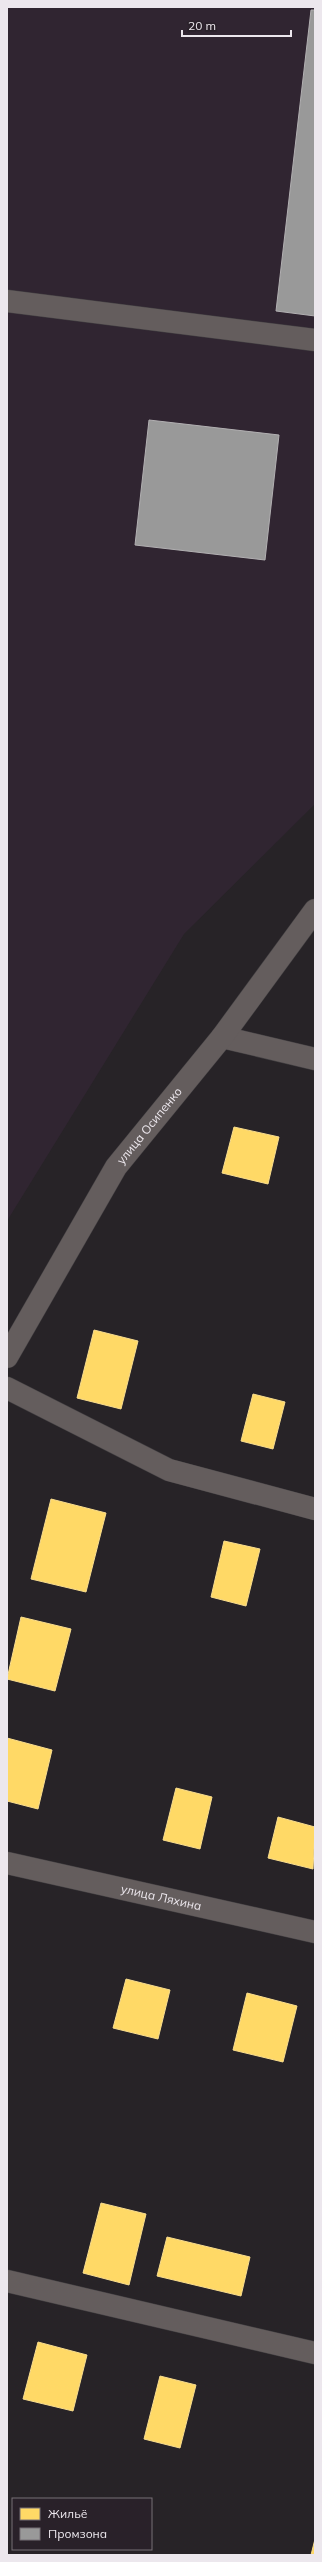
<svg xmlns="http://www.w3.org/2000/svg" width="322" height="2562" viewBox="0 0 322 2562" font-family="Mulish,sans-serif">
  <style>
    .built { fill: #302531 }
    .homes { fill: #ffd966; stroke: #f9dd8e }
    .industry { fill: #999; stroke: #b2b0b2 }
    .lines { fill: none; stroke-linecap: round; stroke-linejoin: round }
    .lane-casing { stroke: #423f42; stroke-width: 23 }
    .street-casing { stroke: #423f42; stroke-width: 23 }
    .lane { stroke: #645d5d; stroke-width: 22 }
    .street { stroke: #645d5d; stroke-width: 22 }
    .labels { text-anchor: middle; stroke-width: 4; stroke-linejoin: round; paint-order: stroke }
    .street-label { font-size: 12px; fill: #ece7ed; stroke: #292129 }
  </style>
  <rect width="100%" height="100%" fill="#272327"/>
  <path class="built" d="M7 7H315V804L184 934 7 1221Z"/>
  <path class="homes" d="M234 1127 279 1137 268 1184 222 1173Z
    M94 1330 138 1341 121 1409 77 1398Z
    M253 1394 285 1402 273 1449 241 1441Z
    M51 1499 106 1513 86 1592 31 1579Z
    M224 1541 260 1549 246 1606 211 1597Z
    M21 1617 71 1629 55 1691 7 1679Z
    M7 1738 52 1750 38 1809 7 1801Z
    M176 1788 212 1797 200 1849 163 1840Z
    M278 1817 315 1827 313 1869 268 1858Z
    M126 1979 170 1990 158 2039 113 2028Z
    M247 1993 297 2006 283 2062 233 2050Z
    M101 2203 146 2214 129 2285 83 2273Z
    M167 2237 250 2257 241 2296 157 2276Z
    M38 2342 87 2355 73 2411 23 2399Z
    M160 2376 196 2385 180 2448 144 2439Z
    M315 2539V2555H311Z"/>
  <path class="industry" d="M311 10H315V316L276 311Z
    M149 420 279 435 265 560 135 545Z"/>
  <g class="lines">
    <g class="lane-casing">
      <path id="lane" d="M7 301 315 340"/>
    </g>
    <g class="street-casing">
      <g id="street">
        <path d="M222 1037 315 1059"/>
        <path id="s1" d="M7 1357 116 1167 222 1037 315 910"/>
        <path d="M7 1388 169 1470 315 1509"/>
        <path id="s2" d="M7 1863 315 1932"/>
        <path d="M7 2281 315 2353"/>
      </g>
    </g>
    <use href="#lane" class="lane"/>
    <use href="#street" class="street"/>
  </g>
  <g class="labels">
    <g class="street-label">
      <text dy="4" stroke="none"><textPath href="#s1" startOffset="272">улица Осипенко</textPath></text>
      <text dy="4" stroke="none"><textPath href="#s2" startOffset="158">улица Ляхина</textPath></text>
    </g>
  </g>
  <rect width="322" height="2562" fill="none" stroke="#ece7ed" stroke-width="16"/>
  <rect x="12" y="2498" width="140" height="52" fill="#292129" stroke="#777077"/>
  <rect x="20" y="2508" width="20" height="12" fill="#ffd966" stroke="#777077"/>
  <text x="48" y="2518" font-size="12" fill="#ece7ed">Жильё</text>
  <rect x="20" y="2528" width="20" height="12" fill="#999999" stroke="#777077"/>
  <text x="48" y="2538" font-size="12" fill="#ece7ed">Промзона</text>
  <path d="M182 30v6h109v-6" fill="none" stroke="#ece7ed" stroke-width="2"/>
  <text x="188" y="30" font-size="12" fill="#ece7ed" stroke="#292129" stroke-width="3" paint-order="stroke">20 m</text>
</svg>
